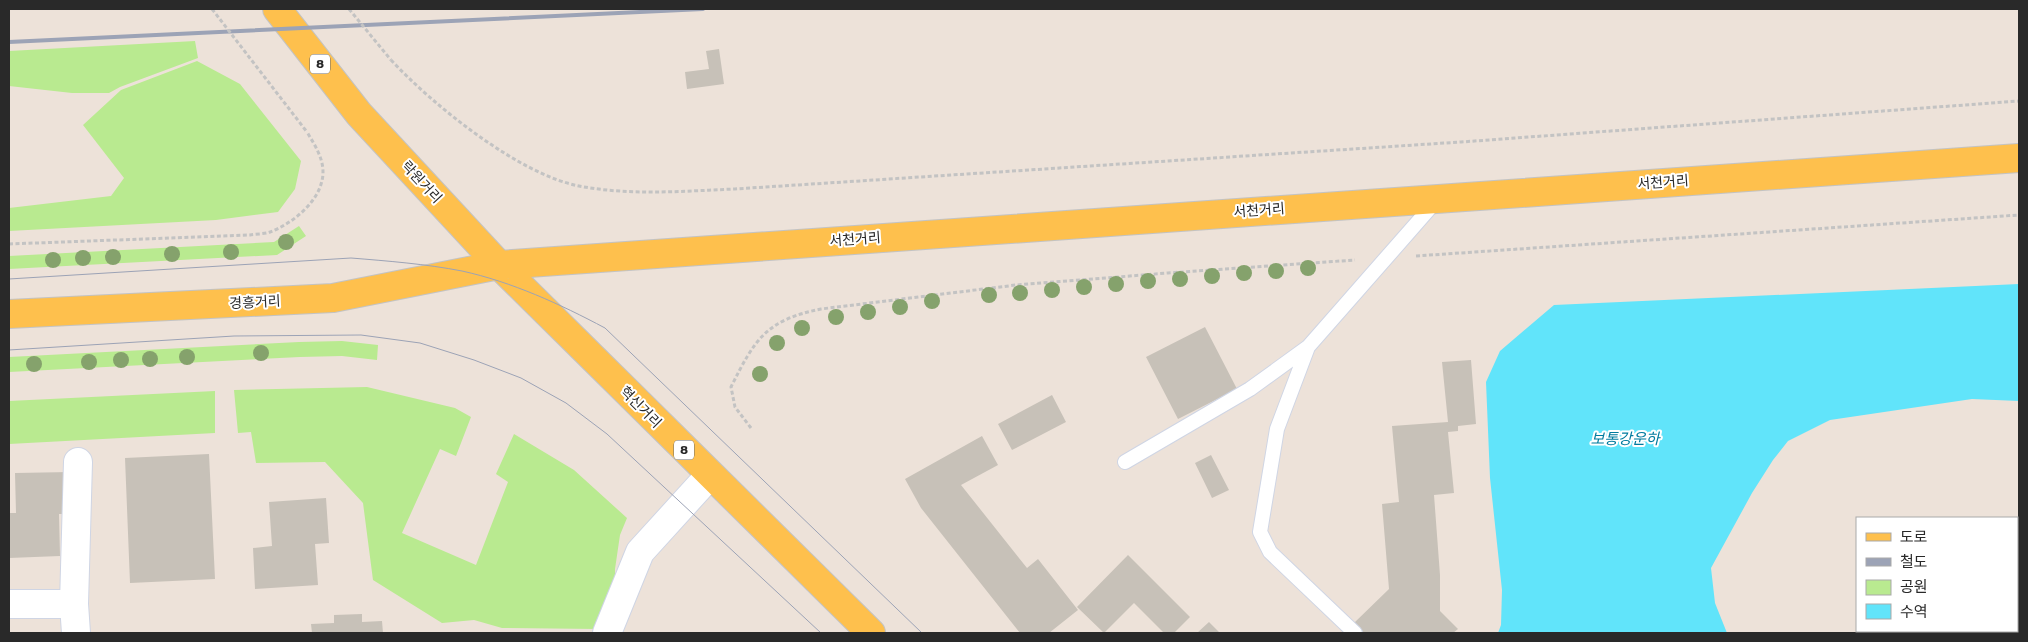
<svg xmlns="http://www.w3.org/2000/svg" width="2028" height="642" viewBox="0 0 2028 642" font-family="Rubik,'Noto Sans KR',sans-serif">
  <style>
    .green { fill: #b9ea90 }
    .water { fill: #61e4fa }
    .building { fill: #c7c1b8 }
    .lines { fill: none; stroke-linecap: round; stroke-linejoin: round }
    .service-casing { stroke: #cfd5e4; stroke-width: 16 }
    .minor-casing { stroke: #cfd5e4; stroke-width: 30 }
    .primary-casing { stroke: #c3c3c3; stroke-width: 30 }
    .path { stroke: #c3c3c3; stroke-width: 3; stroke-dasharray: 4 2.5; stroke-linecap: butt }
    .service { stroke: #fff; stroke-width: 14 }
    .minor { stroke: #fff; stroke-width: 28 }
    .primary { stroke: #fec04d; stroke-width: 28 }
    .tram { stroke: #9ca3b6; stroke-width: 1 }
    .rail { stroke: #9ca3b6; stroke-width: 4 }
    .path-bridge { stroke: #c3c3c3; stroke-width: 3; stroke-dasharray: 4 2.5; stroke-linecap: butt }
    .tree { fill: #85a26c }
    .labels { text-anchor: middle; stroke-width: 4; stroke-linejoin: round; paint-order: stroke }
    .shield { fill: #fff; stroke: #696969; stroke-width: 1 }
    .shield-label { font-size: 12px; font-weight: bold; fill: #292929 }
    .street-label { font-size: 14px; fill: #292929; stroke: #fff }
    .water-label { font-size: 15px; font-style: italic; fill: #017b9f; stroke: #fff }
  </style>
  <rect width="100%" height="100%" fill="#ede2d9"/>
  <path class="green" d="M195 41 198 58 120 87 109 93H72L9 86V51Z
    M197 61 240 84 301 161 295 189 278 212 216 220 9 231V208L111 196 124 178 83 125 121 90Z
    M299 226 306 236 277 255 9 269V256L274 242Z
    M342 341 378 345 377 360 342 356 300 357 9 372V357L299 342Z
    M367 387 455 408 471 417 456 456 440 449 402 533 476 565 508 482 496 474 514 434 574 470 627 518 620 535 615 569V585L597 629 502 628 474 620 442 623 373 580 363 503 325 462 256 463 251 432 238 433 234 390Z
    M215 391V433L9 444V401Z"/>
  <path class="water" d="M2019 284V401L1972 399 1830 420 1788 441 1773 460 1752 493 1711 568 1715 603 1727 633H1498L1501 625 1502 590 1490 478 1486 382 1500 351 1554 305Z"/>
  <path class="building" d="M719 49 724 84 687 89 685 72 709 69 706 51Z
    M1205 327 1237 389 1178 419 1146 357Z
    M1471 360 1476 424 1458 426V431L1448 432 1454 493 1434 495 1440 575V611L1458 629 1453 633H1364L1354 623 1389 589 1382 504 1399 502 1392 426 1448 422 1442 362Z
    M1052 395 1066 422 1012 450 998 424Z
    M982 436 998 465 961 485 1027 568 1038 559 1078 610 1049 633H1020L921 508 905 479Z
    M209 454 215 579 130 583 125 458Z
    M1211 455 1229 490 1212 498 1195 463Z
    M71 472 72 514H59L60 556 9 558V513H16L15 473Z
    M326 498 329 543 315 544 318 585 255 589 253 548 272 546 269 502Z
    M1128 555 1190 617 1174 633H1164L1134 603 1104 633 1077 607Z
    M362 614V622L382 621 383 633H312L311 624 334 623V615Z
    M1209 622 1220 633H1197Z"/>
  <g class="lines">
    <g class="service-casing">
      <path id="service" d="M1125 462 1250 389 1308 347
        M1355 633 1270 552 1260 532 1277 429 1308 347 1437 200"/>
    </g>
    <g class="minor-casing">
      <path id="minor" d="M9 604H74L76 633
        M74 604 78 462
        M607 633 640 552 710 475"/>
    </g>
    <g class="primary-casing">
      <path id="primary" d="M277 9 359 114 499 265 871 633
        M9 314 333 298 499 265 2019 158"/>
    </g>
    <path class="path" d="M391 60C433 105 518 174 579 186 631 196 683 191 735 189L1461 142 2019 101
      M9 244 250 235C256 234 264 234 270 232 294 223 323 199 323 172 323 157 314 144 307 132
      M1416 256 2019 215
      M751 428 735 407 731 387C755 339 766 320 821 309L1016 285 1168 273 1355 260"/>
    <use href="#service" class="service"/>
    <use href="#minor" class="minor"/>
    <use href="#primary" class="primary"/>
    <path class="tram" d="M9 279 351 258C388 261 426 264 462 271 512 282 560 304 605 328L922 633
      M9 350 234 336 361 335 420 343 474 360 521 378 566 403 607 434 821 633"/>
    <path class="rail" d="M9 42 703 9"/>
    <path class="path-bridge" d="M212 9 307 132
      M349 9 391 60"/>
  </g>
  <g class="tree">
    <circle cx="286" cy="242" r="8"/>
    <circle cx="231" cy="252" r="8"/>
    <circle cx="172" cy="254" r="8"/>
    <circle cx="113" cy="257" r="8"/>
    <circle cx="83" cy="258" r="8"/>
    <circle cx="53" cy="260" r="8"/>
    <circle cx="1308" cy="268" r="8"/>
    <circle cx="1276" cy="271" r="8"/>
    <circle cx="1244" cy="273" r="8"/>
    <circle cx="1212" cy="276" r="8"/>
    <circle cx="1180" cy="279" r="8"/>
    <circle cx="1148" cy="281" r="8"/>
    <circle cx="1116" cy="284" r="8"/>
    <circle cx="1084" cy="287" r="8"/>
    <circle cx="1052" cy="290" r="8"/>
    <circle cx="1020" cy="293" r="8"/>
    <circle cx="989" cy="295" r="8"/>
    <circle cx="932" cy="301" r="8"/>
    <circle cx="900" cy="307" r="8"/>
    <circle cx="868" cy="312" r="8"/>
    <circle cx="836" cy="317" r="8"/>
    <circle cx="802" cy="328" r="8"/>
    <circle cx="777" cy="343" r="8"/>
    <circle cx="261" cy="353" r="8"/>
    <circle cx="187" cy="357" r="8"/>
    <circle cx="150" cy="359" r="8"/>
    <circle cx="121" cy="360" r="8"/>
    <circle cx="89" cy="362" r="8"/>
    <circle cx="34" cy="364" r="8"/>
    <circle cx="760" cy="374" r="8"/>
  </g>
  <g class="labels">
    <g class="shield">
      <rect x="310" y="54.5" width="20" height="19" rx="4"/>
      <rect x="674" y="440.5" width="20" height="19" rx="4"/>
    </g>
    <g class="shield-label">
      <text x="320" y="68">8</text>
      <text x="684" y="454">8</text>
    </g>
    <g class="street-label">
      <text transform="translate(422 182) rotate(47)" y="5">락원거리</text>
      <text transform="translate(1663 182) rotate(-4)" y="5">서천거리</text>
      <text transform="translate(1259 210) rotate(-4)" y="5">서천거리</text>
      <text transform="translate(855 239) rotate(-4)" y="5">서천거리</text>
      <text transform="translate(255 302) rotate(-3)" y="5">경흥거리</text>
      <text transform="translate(641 407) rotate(45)" y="5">혁신거리</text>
    </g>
    <g class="water-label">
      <text x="1625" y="444">보통강운하</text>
    </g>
  </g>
  <rect width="2028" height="642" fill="none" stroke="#292929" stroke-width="20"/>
  <rect x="1856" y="517" width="162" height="115" fill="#ffffff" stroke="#a9a9a9"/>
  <rect x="1866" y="533" width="25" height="8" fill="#fec04d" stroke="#a9a9a9"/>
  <text x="1900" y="542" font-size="15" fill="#292929">도로</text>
  <rect x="1866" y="558" width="25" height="8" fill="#9ca3b6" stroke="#a9a9a9"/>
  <text x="1900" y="567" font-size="15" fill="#292929">철도</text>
  <rect x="1866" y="580" width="25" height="15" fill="#b9ea90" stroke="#a9a9a9"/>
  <text x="1900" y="592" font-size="15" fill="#292929">공원</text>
  <rect x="1866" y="604" width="25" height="15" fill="#61e4fa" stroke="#a9a9a9"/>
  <text x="1900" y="617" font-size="15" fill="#292929">수역</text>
</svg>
